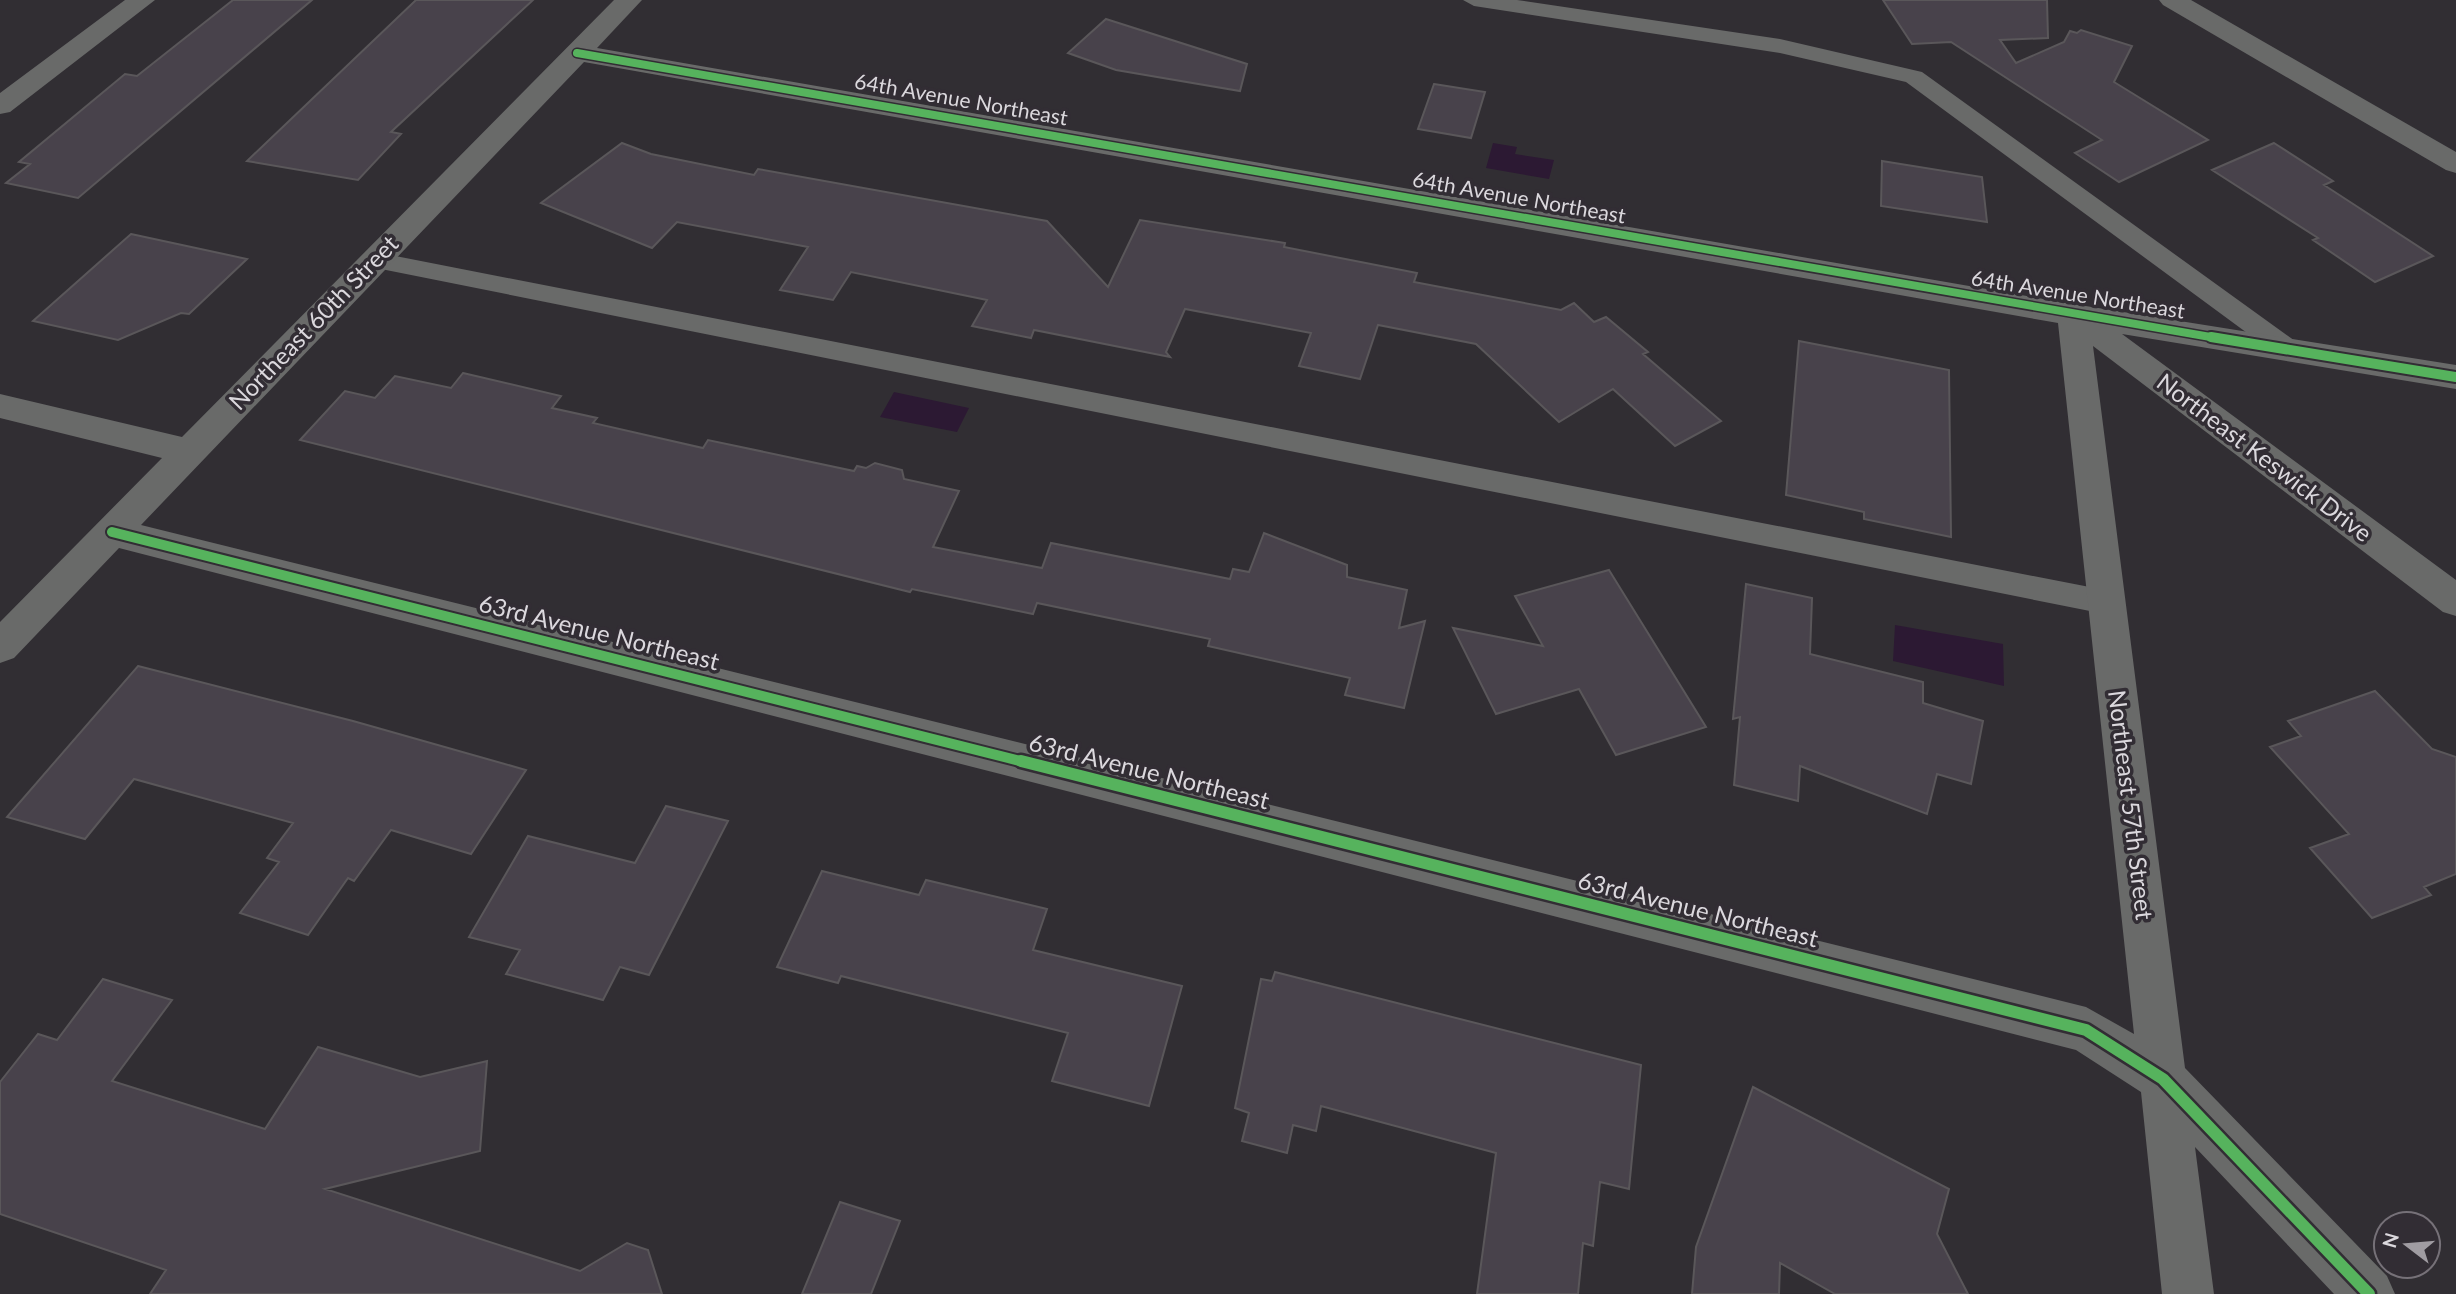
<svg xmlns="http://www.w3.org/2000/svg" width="2456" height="1294" viewBox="0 0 2456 1294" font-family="Lato,sans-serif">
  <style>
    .water { fill: #2c1933 }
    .building { fill: #48424b; stroke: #5a575a; stroke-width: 2 }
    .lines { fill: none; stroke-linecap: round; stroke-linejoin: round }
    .lane { fill: #696a69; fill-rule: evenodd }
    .street { fill: #696a69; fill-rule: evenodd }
    .cycleway-far2-casing { stroke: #322d34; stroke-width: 11 }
    .cycleway-far1-casing { stroke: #322d34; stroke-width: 14 }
    .cycleway-casing { stroke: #322d34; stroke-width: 17 }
    .cycleway-far2 { stroke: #56b35d; stroke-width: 8 }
    .cycleway-far1 { stroke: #56b35d; stroke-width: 10 }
    .cycleway { stroke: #56b35d; stroke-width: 12 }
    .labels { text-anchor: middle; stroke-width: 7; stroke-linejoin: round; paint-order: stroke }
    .far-street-label { font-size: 21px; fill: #dbd8dd; stroke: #322d34 }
    .street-label { font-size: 24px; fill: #dbd8dd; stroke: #322d34 }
  </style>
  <rect width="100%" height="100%" fill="#312e33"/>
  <path class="water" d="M1493 143 1517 147 1515 154 1554 160 1549 179 1486 168Z
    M894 392 969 408 957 432 880 417Z
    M1895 625 2003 644 2004 686 1893 661Z"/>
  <path class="building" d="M233 0H312L78 198 6 183 30 164 19 162 125 74 137 76Z
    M416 0H533L391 132 401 134 358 180 247 161Z
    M1883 0H2047L2048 38 2000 40 2016 63 2064 42 2070 31 2077 33 2081 30 2132 46 2114 82 2208 140 2119 182 2075 153 2102 140 1951 42 1912 44Z
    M1106 19 1247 64 1240 91 1116 70 1068 53Z
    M1434 84 1485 92 1471 138 1418 129Z
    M622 143 651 154 754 175 758 169 1047 221 1108 287 1140 220 1285 243 1284 247 1417 273 1414 282 1561 310 1574 303 1594 322 1606 317 1648 352 1643 354 1721 421 1675 446 1613 389 1559 422 1476 344 1378 325 1360 379 1299 366 1311 333 1185 309 1166 352 1170 357 1034 330 1031 338 972 326 987 300 851 272 833 300 780 290 808 247 677 222 652 248 541 203Z
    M2274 143 2333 181 2324 185 2433 256 2375 282 2313 240 2318 238 2212 170Z
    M1882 161 1982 177 1987 222 1881 206Z
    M131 234 247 259 189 314 181 313 118 340 33 321Z
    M1799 341 1949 370 1951 537 1864 519V512L1786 495Z
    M463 373 561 396 552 408 597 418 593 423 703 448 708 440 854 471 857 466 866 468 875 463 902 470 904 479 959 491 933 547 1042 568 1051 543 1230 579 1233 569 1249 572 1264 533 1347 565V577L1407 590 1399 628 1425 621 1404 708 1345 695 1350 678 1208 646 1210 639 1037 603 1033 614 912 589 910 592 300 440 345 391 375 398 395 376 451 388Z
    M1609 570 1706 727 1616 755 1579 689 1496 714 1453 628 1543 646 1515 596Z
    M1746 584 1812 598 1810 654 1923 682V703L1983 721 1971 784 1937 774 1927 814 1800 766 1798 801 1734 785 1740 717 1733 719Z
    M138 666 353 721 526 770 471 854 391 830 354 881 348 878 308 935 240 913 279 862 267 858 293 823 134 779 85 839 7 817Z
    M2375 691 2432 749 2456 757V874L2424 887 2431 895 2372 918 2310 848 2349 834 2270 747 2301 736 2288 721Z
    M666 806 728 821 649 975 620 967 603 1000 506 974 520 950 469 937 528 836 635 863Z
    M822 871 919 895 926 880 1047 909 1033 950 1182 986 1149 1106 1052 1081 1068 1033 841 976 838 983 777 967Z
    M1275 972 1641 1065 1629 1189 1600 1182 1593 1246 1583 1243 1578 1294H1477L1496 1153 1321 1106 1316 1131 1293 1125 1287 1153 1242 1141 1249 1113 1235 1108 1261 979 1272 981Z
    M103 979 172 1000 112 1081 265 1129 318 1047 420 1077 487 1061 480 1151 325 1189 580 1271 627 1243 648 1250 662 1294H150L166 1270 0 1214V1082L38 1034 57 1040Z
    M1753 1087 1949 1189 1937 1234 1968 1294H1835L1780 1263 1779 1294H1692L1696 1247Z
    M840 1202 900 1221 871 1294H802Z"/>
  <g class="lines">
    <path class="lane" d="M1463 0H1517L1780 39 1922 72 2295 341 2299 348 2295 355 2286 357 2277 355 1906 82 1780 53 1474 6Z
      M375 252 2105 590 2116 593 2120 602 2116 611 2105 614 366 266 362 260 366 254Z"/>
    <path class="street" d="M125 0H155L10 112 0 114V93Z
      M614 0H642L597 48 2073 304 2456 365V389L2122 334 2456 580V616L2443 612 2093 346 2185 1068 2387 1276 2395 1294H2334L2195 1147 2214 1294H2162L2141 1092 2076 1050 119 548 14 658 0 663V622L162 458 0 418V394L182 437ZM584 62 2058 323 2134 1034 2086 1007 141 525Z
      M2159 0H2191L2456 152V173L2446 170 2163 5Z"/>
    <g class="cycleway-far2-casing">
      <path id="cycleway-far2" d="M577 53 2222 339"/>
    </g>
    <g class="cycleway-far1-casing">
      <path id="cycleway-far1" d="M2211 337 2456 377
        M112 532 1028 763"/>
    </g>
    <g class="cycleway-casing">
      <path id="cycleway" d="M1021 761 2086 1030 2163 1079 2369 1294"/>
    </g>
    <use href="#cycleway-far2" class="cycleway-far2"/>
    <use href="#cycleway-far1" class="cycleway-far1"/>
    <use href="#cycleway" class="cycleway"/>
  </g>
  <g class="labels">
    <g class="far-street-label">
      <text transform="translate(961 100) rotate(10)" y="7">64th Avenue Northeast</text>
      <text transform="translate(1519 198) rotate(10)" y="7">64th Avenue Northeast</text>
      <text transform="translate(2078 295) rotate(9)" y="7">64th Avenue Northeast</text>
    </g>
    <g class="street-label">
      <text transform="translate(314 323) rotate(-46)" y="8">Northeast 60th Street</text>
      <text transform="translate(2264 458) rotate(37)" y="8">Northeast Keswick Drive</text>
      <text transform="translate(599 633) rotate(14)" y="8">63rd Avenue Northeast</text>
      <text transform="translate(1149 772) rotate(14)" y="8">63rd Avenue Northeast</text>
      <text transform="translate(2130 805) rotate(83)" y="8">Northeast 57th Street</text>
      <text transform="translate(1698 910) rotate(14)" y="8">63rd Avenue Northeast</text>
    </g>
  </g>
  <g transform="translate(2407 1245) rotate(286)"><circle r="33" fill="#322d34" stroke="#767178" stroke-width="2"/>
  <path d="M0-5L12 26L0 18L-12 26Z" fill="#a09ca2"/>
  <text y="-10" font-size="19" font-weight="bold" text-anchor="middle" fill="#dbd8dd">N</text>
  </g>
</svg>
